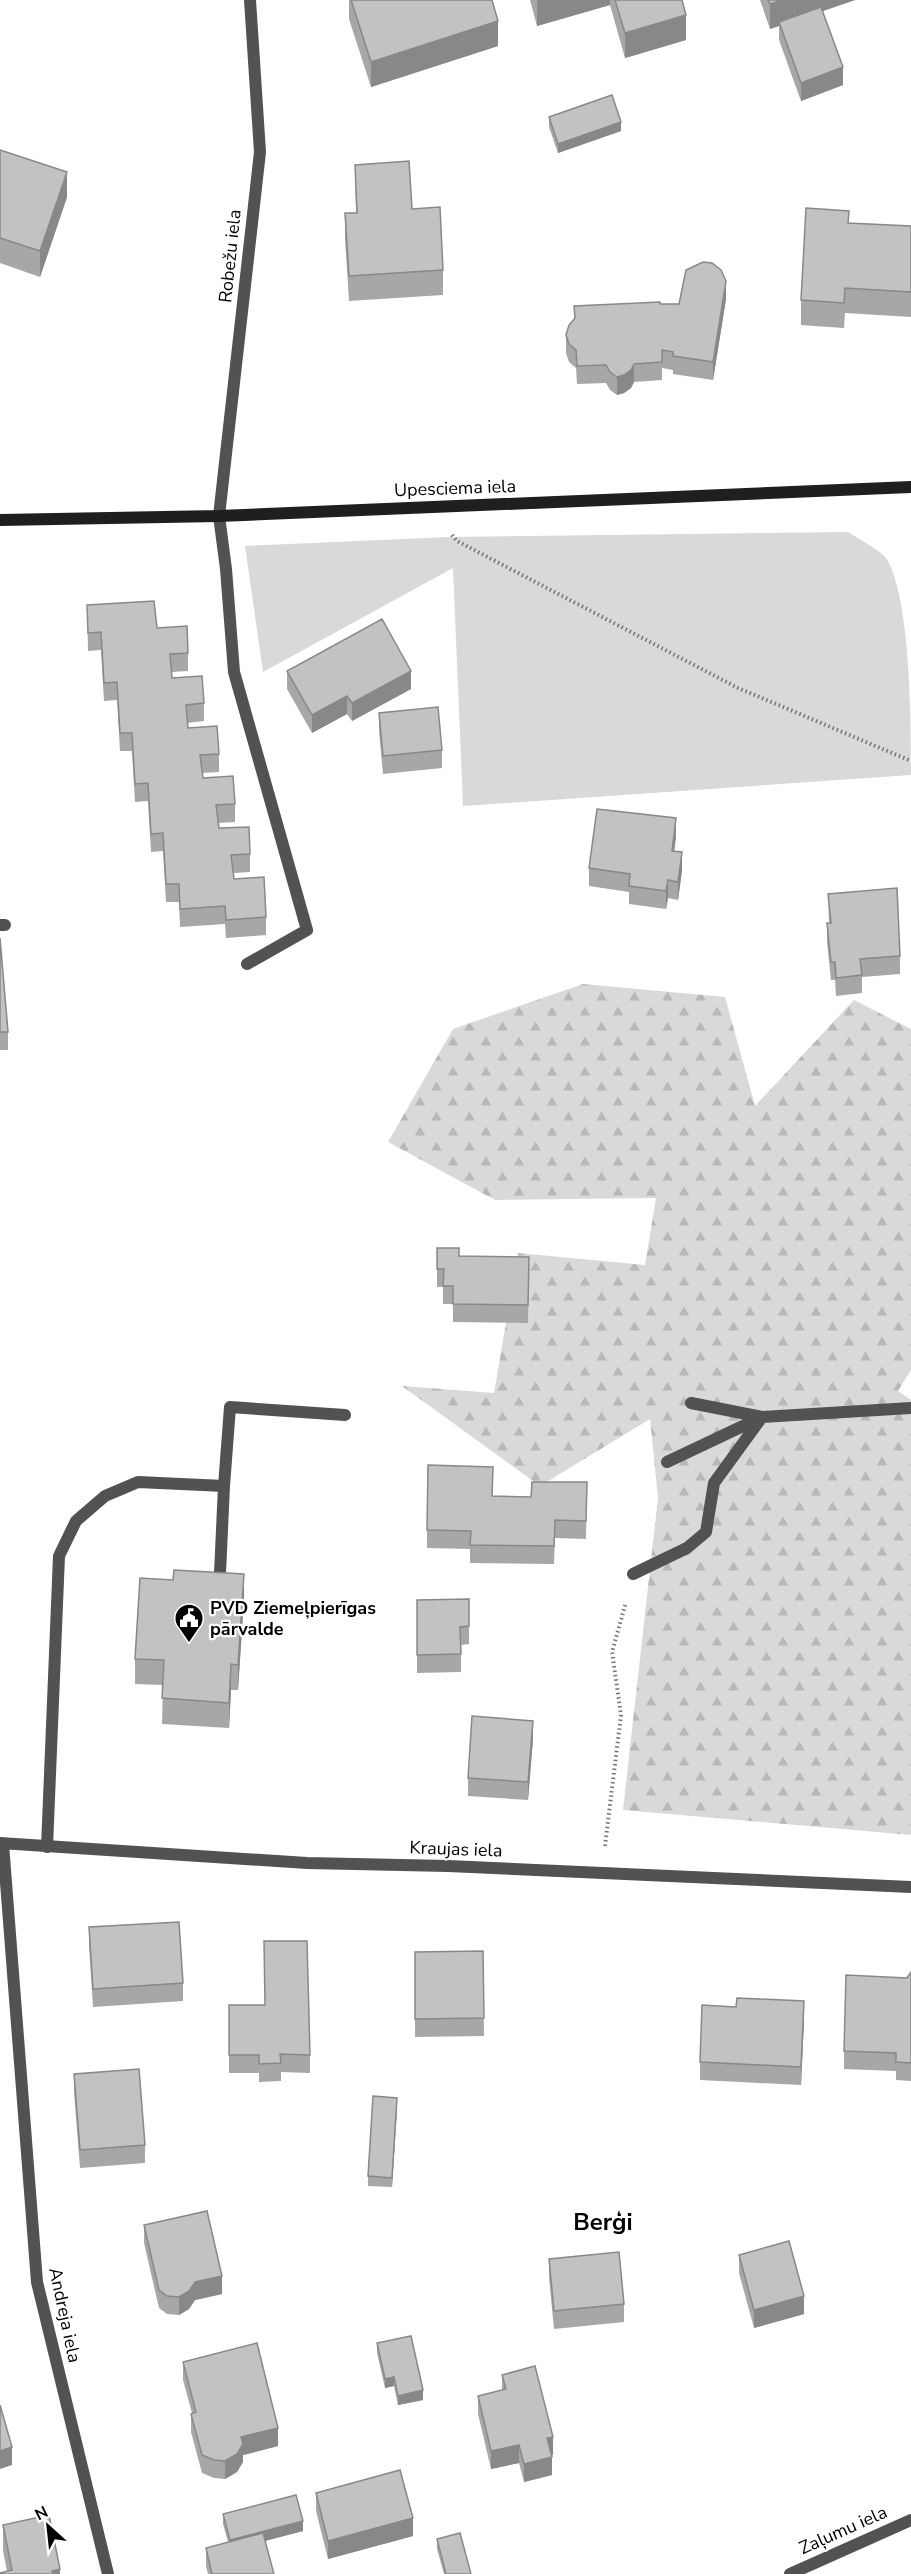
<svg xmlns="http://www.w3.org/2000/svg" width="911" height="2574" viewBox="0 0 911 2574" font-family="'Nunito Sans',sans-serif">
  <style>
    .grass { fill: #d9d9d9 }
    .forest { fill: url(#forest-firs) }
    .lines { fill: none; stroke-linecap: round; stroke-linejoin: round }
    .path { stroke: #747474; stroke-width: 4; stroke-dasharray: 1.5 3; stroke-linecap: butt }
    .service { stroke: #525252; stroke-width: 12 }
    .minor { stroke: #525252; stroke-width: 12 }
    .secondary { stroke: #1f1f1f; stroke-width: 12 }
    .wall { fill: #a7a7a7 }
    .shaded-wall { fill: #888 }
    .building { fill: #c2c2c2; stroke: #888; stroke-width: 1.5 }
    .labels { text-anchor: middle; stroke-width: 4.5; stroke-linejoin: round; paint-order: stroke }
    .street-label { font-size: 18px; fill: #000; stroke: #fff }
    .poi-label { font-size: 18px; font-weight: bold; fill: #000; stroke: #fff; text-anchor: start }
    .district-label { font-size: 24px; font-weight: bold; fill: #000; stroke: #fff }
  </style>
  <defs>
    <pattern id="forest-firs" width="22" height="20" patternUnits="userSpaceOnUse" patternTransform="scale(1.5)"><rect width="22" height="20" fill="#d9d9d9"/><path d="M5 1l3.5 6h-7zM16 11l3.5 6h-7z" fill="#b8b8b8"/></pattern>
  </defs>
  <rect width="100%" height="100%" fill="#fff"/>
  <path class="grass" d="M848 532C860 540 877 548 886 558 911 598 911 722 911 775L463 806 453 568 263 672 245 546 450 537Z"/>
  <path class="forest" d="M583 984 725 997 755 1106 854 1000 911 1029V1370L898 1391 911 1400V1835L623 1810 658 1498 650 1419 540 1486 402 1386 494 1393 518 1253 645 1265 656 1198 495 1200 388 1142 453 1029Z"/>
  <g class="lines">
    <path class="path" d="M452 535 457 541 738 688 911 761
      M605 1846 621 1715 612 1652 626 1602"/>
    <path class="service" d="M219 516 226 569 234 672 307 930 247 964
      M0 925H5
      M667 1462 762 1417 911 1408
      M224 1486 230 1407 345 1415
      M633 1574 687 1548 706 1532 714 1483 762 1417 691 1403
      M47 1847 59 1556 76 1521 105 1496 138 1482 224 1486 220 1573"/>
    <path class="minor" d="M219 516 260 152 250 0
      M0 1843 307 1863 448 1866 911 1887
      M3 1844 37 2282 108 2574
      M790 2574 911 2520"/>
    <path class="secondary" d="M0 520 219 516 911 487"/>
  </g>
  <path class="wall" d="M349 0H492L498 46 371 87 349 19Z
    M530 0H682L686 40 625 58 610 5 537 26Z
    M760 0H855L822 11 843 85 801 101 779 40V26L770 29Z
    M549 117 621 131 558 153 549 127Z
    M0 150 67 197 40 277 0 263Z
    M355 165 412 209 443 270V295L349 301 345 239V213H356Z
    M849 223 911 226V317L845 313 844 328 801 325V300Z
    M726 299 713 380 673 374V370L662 368V380L634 382 631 388 624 393 617 395 610 390 606 383 577 384 576 368 569 362 566 353V335L574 319V306L679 304Z
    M87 605 157 628 188 653V671L172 672V678L204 703V721L187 723 188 728 219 754V772L202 773 203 778 235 804V822L218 823 219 828 250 854V872L234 873V879L266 917V935L226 938 225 924 180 927 179 902H166L163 851 151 852 148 801 135 802 132 751H120L117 700 104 701 101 650 88 651Z
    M287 671 411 689 352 721 347 714 312 733 287 689Z
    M379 713 442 750V768L383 774 379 731Z
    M676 836 674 851 682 870 678 900 668 898 666 909 629 904V892L589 886V868Z
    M828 894 900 956V974L862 977V993L836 996 835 980H831L827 942V923H829Z
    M0 938 8 1032V1050H0Z
    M437 1248 459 1256 529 1257 528 1323 453 1322V1304H443V1287H437Z
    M587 1482 586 1539 555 1538 554 1564 470 1563V1549L427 1548V1530L492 1496 531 1497Z
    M244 1599 238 1690H231L229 1728 162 1724 163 1685 135 1684V1659Z
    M469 1599V1644L461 1645V1672L417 1673V1600Z
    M533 1739 528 1800 468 1796V1778Z
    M89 1927 183 1983V2001L93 2007 89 1945Z
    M483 1951 484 2036 415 2037V1952Z
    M911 1972V2081L896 2080V2071L844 2069V2051Z
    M229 2005 310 2055V2073L281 2072V2081L259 2082V2073H229Z
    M804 2019 801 2085 700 2080V2062Z
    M74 2074 145 2145V2163L80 2168 74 2092Z
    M397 2107 392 2187 368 2186V2176Z
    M144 2225 222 2294 195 2300 189 2309 179 2315 167 2314 159 2308 144 2243Z
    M739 2255 804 2314 754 2328 739 2273Z
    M549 2259 624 2304V2322L554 2329 549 2277Z
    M377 2343 423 2400 398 2405 394 2386 385 2388 377 2353Z
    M183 2362 278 2446 243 2455V2462L237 2472 225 2479 214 2478 202 2473 191 2432V2414L192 2413 183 2380Z
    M502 2375 553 2455H551L552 2475 524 2482 519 2463 491 2469 478 2414V2396L502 2390Z
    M316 2493 413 2536 328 2559 316 2511Z
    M223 2514 303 2531 265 2541 274 2574H208L206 2566V2548L228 2542 223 2524Z
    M3 2525 60 2574 7 2571 3 2551Z
    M437 2539 471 2574H444L437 2549Z"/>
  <path class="shaded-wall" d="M537 0H610V5L537 26Z
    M782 0H855L780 26 779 22V26L770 29V4Z
    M686 15V40L625 58V33Z
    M498 21V46L371 87V62Z
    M843 67V85L801 101V83Z
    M621 122V131L558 153V144Z
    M67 172V197L40 277V251Z
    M726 281V299L713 380V362Z
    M634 364V382L631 388 624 393 617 395V377Z
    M411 671V689L352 721V703Z
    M347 696V714L312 733V715Z
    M676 818V836L672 869V851Z
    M682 852V870L678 900V882Z
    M668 880V898L666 909V891Z
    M244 1574V1599L238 1690V1665Z
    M231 1664V1690L229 1728V1703Z
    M533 1721V1739L528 1800V1782Z
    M804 2001V2019L801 2085V2067Z
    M397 2098V2107L392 2187V2178Z
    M222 2276V2294L195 2300 189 2309 179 2315V2297L195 2282Z
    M804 2296V2314L754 2328V2310Z
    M394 2377V2386L385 2388V2379Z
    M423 2390V2400L398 2405V2396Z
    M278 2428V2446L243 2455V2462L237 2472 225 2479V2461L241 2437Z
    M553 2437V2455L547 2456V2438Z
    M519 2445V2463L491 2469V2451Z
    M12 2447V2465L0 2469V2451Z
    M552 2457V2475L524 2482V2464Z
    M413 2518V2536L328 2559V2541Z
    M303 2521V2531L230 2550V2540Z
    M60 2569V2574H52V2571Z"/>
  <path class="building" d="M351 0H492L498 21 371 62Z
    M615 0H682L686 15 625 33Z
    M768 0H782L770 4Z
    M821 7 843 67 801 83 779 22Z
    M612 95 621 122 558 144 549 117Z
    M0 150 67 172 40 251 0 238Z
    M409 161 412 209 440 207 443 270 349 276 345 213H357L355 165Z
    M806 208 849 211 848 223 911 226V292L845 288 844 303 801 300Z
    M703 262 712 263 721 270 726 281 713 362 673 356V352L662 350V362L634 364 631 370 624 375 617 377 610 372 606 365 577 366 576 350 569 344 566 335 569 325 575 318 574 306 660 302V304H679L686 270Z
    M154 601 157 628 187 626 188 653 170 654 172 678 202 676 204 703 186 705 188 728 217 726 219 754 200 755 203 778 233 776 235 804 216 805 219 828 249 827 250 854 231 855 234 879 264 877 266 917 226 920 225 906 180 909 179 884H166L163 833 151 834 148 783 135 784 132 733H120L117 682 104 683 101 632 88 633 87 605Z
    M382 619 411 671 352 703 347 696 312 715 287 671Z
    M438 707 442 750 383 756 379 713Z
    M597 809 676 818 672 851 682 852 678 882 668 880 666 891 629 886 630 874 589 868Z
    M897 888 900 956 860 959 862 975 836 978 835 962H831L827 923H831L828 894Z
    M0 938 8 1032H0Z
    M437 1248H459V1256L529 1257 528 1305 453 1304V1286H443L444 1269H437Z
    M428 1465 493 1467 492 1496 531 1497 532 1482H587L586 1521 555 1520 554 1546 470 1545 471 1531 427 1530Z
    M174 1570 244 1574 238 1665 231 1664 229 1703 162 1698 164 1660 135 1659 140 1578 173 1580Z
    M469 1599V1626L460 1627 461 1654 417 1655V1600Z
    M472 1716 533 1721 528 1782 468 1778Z
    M179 1922 183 1983 93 1989 89 1927Z
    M264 1941H307L310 2055 280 2054 281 2063 259 2064V2055H229V2005H265Z
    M483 1951 484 2018 415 2019V1952Z
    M911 1972V2063L896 2062V2053L844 2051 846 1975 907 1978Z
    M737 1998 804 2001 801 2067 700 2062 702 2005 736 2007Z
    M139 2069 145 2145 80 2150 74 2074Z
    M373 2096 397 2098 392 2178 368 2176Z
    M207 2211 222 2276 195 2282 189 2291 179 2297 167 2296 159 2290 144 2225Z
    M789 2241 804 2296 754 2310 739 2255Z
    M619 2252 624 2304 554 2311 549 2259Z
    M411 2336 423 2390 398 2396 394 2377 385 2379 377 2343Z
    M257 2343 278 2428 241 2437 243 2444 237 2454 225 2461 214 2460 202 2455 191 2414 196 2412 183 2362Z
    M535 2366 553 2437 547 2438 552 2457 524 2464 519 2445 491 2451 478 2396 506 2389 502 2375Z
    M0 2405 12 2447 0 2451Z
    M400 2470 413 2518 328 2541 316 2493Z
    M296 2495 303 2521 230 2540 223 2514Z
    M49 2515 60 2569 52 2571 53 2574H0V2573L12 2570 3 2525Z
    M263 2533 274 2574H212L206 2548Z
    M460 2533 471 2574H446L437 2539Z"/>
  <defs>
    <g id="civic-pin" transform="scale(1.5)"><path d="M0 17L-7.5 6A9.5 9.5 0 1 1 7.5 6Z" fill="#000" stroke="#fff"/><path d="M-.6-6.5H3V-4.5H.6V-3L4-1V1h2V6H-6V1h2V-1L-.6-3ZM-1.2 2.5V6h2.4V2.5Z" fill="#fff"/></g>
  </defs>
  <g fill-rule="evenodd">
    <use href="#civic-pin" x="189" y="1618"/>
  </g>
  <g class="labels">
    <g class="street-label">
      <text transform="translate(230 256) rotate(-84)" y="6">Robežu iela</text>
      <text transform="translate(455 488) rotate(-2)" y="6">Upesciema iela</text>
      <text transform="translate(456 1849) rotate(2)" y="6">Kraujas iela</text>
      <text transform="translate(65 2315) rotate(78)" y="6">Andreja iela</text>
      <text transform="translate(843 2530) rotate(-24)" y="6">Zaļumu iela</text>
    </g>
    <g class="poi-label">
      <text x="210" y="1614">PVD Ziemeļpierīgas<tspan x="210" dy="21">pārvalde</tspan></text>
    </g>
    <g class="district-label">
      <text x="603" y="2230">Berģi</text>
    </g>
  </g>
  <g transform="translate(48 2526) rotate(333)" stroke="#ffffff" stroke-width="4.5" paint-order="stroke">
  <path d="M0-4.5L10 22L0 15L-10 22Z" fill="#000000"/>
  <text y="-9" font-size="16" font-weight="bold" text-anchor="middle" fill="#000000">N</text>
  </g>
</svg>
